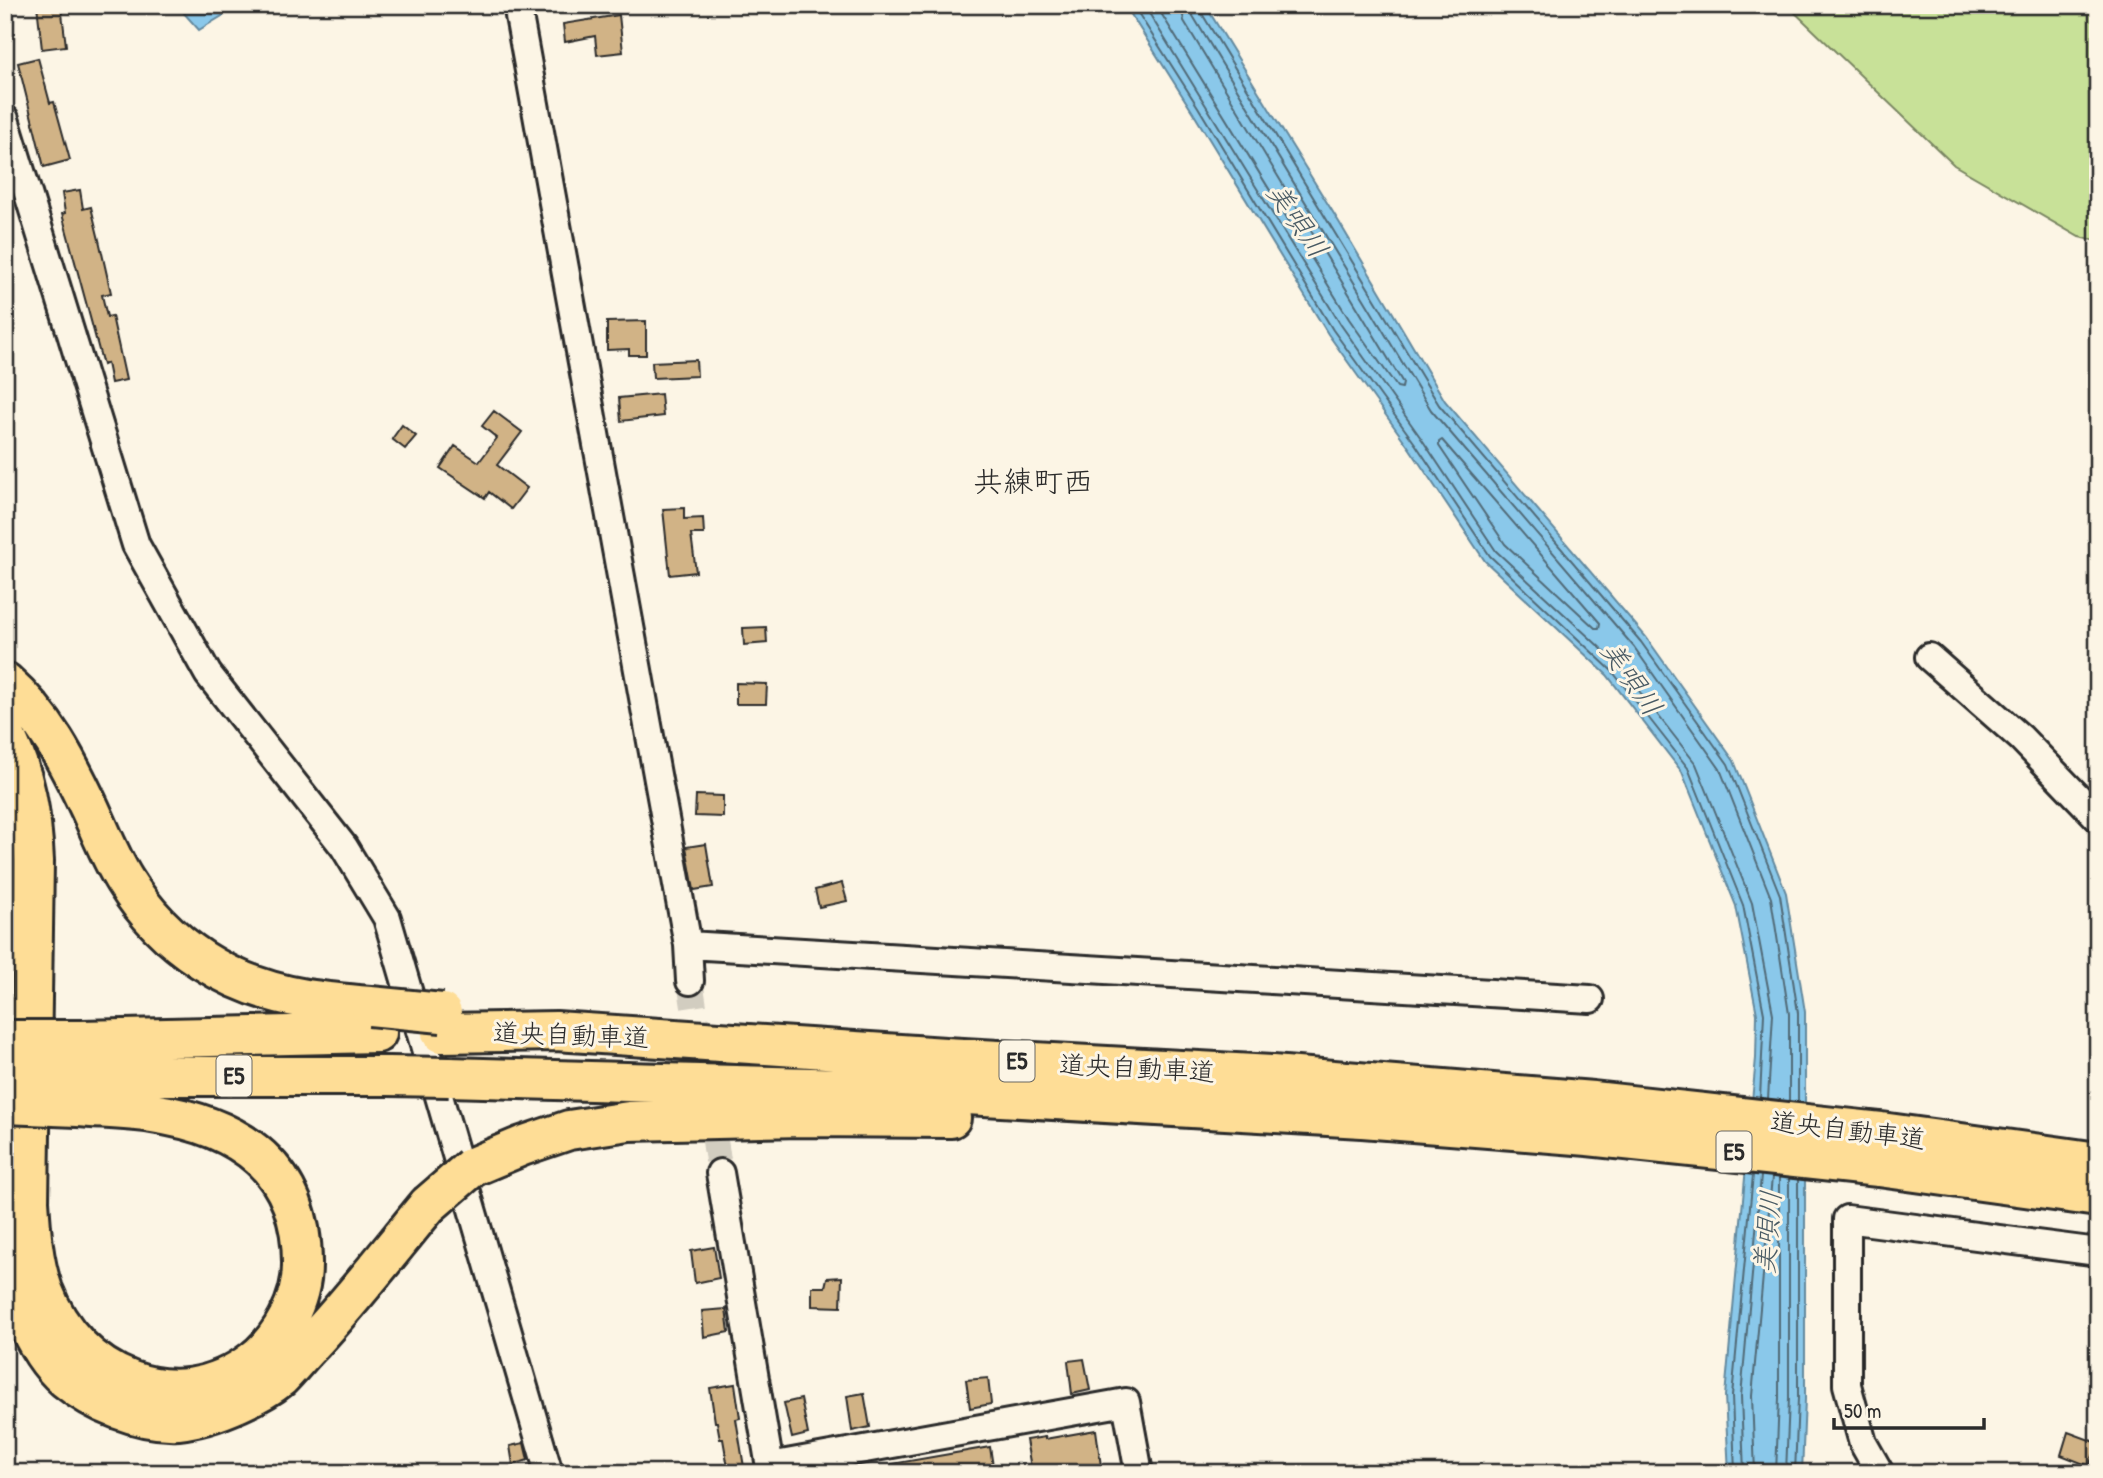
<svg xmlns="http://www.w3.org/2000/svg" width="2103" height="1478" viewBox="0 0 2103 1478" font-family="'Patrick Hand','Klee One',sans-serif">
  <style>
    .green { fill: #c8e198; stroke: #7a8662; stroke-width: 2 }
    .water { fill: #8ac8ea; stroke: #64899e; stroke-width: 2 }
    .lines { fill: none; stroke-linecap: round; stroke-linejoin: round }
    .shore { stroke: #516a77; stroke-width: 2 }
    .building { fill: #d1b386; stroke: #2b2b2b; stroke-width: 2 }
    .minor-tunnel { stroke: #d2cdc0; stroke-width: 26; stroke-dasharray: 26 13; stroke-linecap: butt }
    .minor-casing { stroke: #2b2b2b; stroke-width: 32 }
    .highway-casing { stroke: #2b2b2b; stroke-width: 44 }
    .minor { stroke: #fcf5e5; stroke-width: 26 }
    .highway { stroke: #fedd96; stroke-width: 38 }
    .highway-bridge-casing { stroke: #2b2b2b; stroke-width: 44; stroke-linecap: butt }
    .highway-bridge { stroke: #fedd96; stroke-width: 38 }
    .labels { text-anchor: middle; stroke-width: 6; stroke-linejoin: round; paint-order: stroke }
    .shield { fill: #fcf5e5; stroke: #6a6863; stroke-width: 2 }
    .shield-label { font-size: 24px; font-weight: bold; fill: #2b2b2b }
    .street-label { font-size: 26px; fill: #2b2b2b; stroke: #fcf5e5 }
    .water-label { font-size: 28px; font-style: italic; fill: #485a64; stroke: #fcf5e5 }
    .quarter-label { font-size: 30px; fill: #2b2b2b; stroke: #fcf5e5 }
  </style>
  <rect width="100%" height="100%" fill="#fcf5e5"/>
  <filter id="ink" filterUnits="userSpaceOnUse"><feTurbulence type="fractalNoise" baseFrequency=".0143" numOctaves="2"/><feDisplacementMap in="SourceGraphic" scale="14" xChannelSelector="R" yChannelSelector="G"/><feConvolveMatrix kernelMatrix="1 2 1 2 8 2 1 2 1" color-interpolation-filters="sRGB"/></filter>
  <g filter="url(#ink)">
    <path class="green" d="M1787 5H2098V241L2079 237 1954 165Z"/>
    <path class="water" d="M164 5H230L227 13 199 30 183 12 167 11Z
      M1125 5H1205L1339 222 1445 401 1646 637 1734 761 1786 893 1805 1012V1399L1802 1473H1729L1725 1396 1756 1058 1757 1014 1736 906 1682 772 1607 675 1485 561 1410 449 1328 334 1192 111Z"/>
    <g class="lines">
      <path class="shore" d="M1133 5 1198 107 1333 330 1416 445 1490 556 1612 671 1688 768 1743 905 1764 1014 1760 1098
        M1144 5 1341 325 1423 441 1496 551 1618 664 1696 764 1752 903 1773 1014 1768 1099
        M1156 5 1349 319 1397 387 1402 388 1403 383 1184 21 1181 5
        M1191 5 1193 16 1431 410 1634 647 1720 769 1771 898 1789 1014V1101
        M1200 5 1201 12 1439 405 1641 642 1728 764 1780 895 1798 1013V1102
        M1442 440 1600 623 1599 628H1595L1505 544 1439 446V442Z
        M1735 1473 1732 1396 1753 1175
        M1744 1473 1741 1396 1761 1176
        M1755 1473 1752 1396 1772 1177
        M1776 1473 1779 1398V1177
        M1786 1473 1789 1398V1179
        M1795 1473 1798 1398V1180"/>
    </g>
    <path class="building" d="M37 5H61L66 46 42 49Z
      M619 15 623 52 597 55 595 36 565 42 563 24Z
      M38 58 50 103 54 102 70 160 44 167 18 63Z
      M80 190 83 209 91 207 99 240 111 293 102 295 107 317 112 316 126 380 111 383 107 363 103 365 62 214 65 213 62 193Z
      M646 321V355H629V349L607 350V322Z
      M696 360 697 376 653 378 652 362Z
      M661 394 663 416 621 421 619 398Z
      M494 411 522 432 497 465 527 488 511 509 489 492 485 498 440 468 455 446 479 462 497 438 482 426Z
      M402 425 416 436 405 449 392 439Z
      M684 508V519L703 518 704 534H691L696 572 670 575 663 509Z
      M766 627 767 643 744 645 743 628Z
      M736 683 767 684 766 704H736Z
      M696 795 723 796V817L695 816Z
      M706 844 713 887 694 890 686 847Z
      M842 883 847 901 819 907 815 890Z
      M714 1247 719 1278 695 1283 691 1251Z
      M842 1277 841 1307 812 1306V1287H825L827 1278Z
      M726 1309 729 1332 704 1337 702 1311Z
      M1084 1359 1090 1390 1072 1394 1068 1361Z
      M988 1378 991 1404 970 1408 966 1380Z
      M735 1384 740 1418 736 1419 745 1473H729L723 1439H720L717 1422H715L710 1388Z
      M864 1393 870 1427 852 1431 847 1396Z
      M801 1399 808 1434 792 1438 784 1403Z
      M1096 1430 1101 1466 1057 1473H1032L1026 1440 1045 1437V1439Z
      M2068 1432 2098 1443 2089 1466 2061 1455Z
      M524 1443 528 1460 513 1465 510 1446Z
      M990 1447 994 1473H893L892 1464Z"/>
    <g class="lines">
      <path class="minor-tunnel" d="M690 981 720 1173"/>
      <g class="minor-casing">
        <path id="minor" d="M517 5 688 945 690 981
          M5 119 136 545 208 674 344 847 387 918 549 1473
          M1929 657 2021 738 2098 818
          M688 945 1590 999
          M720 1173 771 1473
          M770 1466 1126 1402 1139 1473
          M1880 1473 1863 1443 1847 1385V1219L2098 1252"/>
      </g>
      <g class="highway-casing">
        <path id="highway" d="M5 682C45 717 68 762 90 809 101 833 111 859 125 881 165 946 230 987 306 999 327 1002 348 1004 370 1006
          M5 735C26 775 32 817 34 861L29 1201C31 1231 33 1261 43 1290 76 1377 174 1421 253 1361 281 1340 302 1300 302 1265 303 1169 241 1126 152 1113 128 1109 102 1109 78 1107
          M441 1033 556 1031 945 1057 1272 1075 1593 1101 1881 1132 2098 1162
          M81 1040 377 1033
          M79 1076H388
          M449 1077 848 1088 1362 1118 1588 1136 1879 1167 2098 1197
          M472 1167 522 1146 569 1130 629 1121 802 1117 951 1118
          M5 1241C11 1287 30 1348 66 1379 95 1403 140 1422 178 1420 200 1418 219 1411 239 1402 252 1396 268 1388 280 1378 291 1367 301 1354 312 1343 353 1299 390 1251 428 1205"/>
      </g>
      <use href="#minor" class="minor"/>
      <use href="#highway" class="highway"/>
      <g class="highway-bridge-casing">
        <path id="highway-bridge" d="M370 1006 442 1013
          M5 1040H81
          M5 1076H79
          M388 1076 449 1077
          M5 1104 78 1107
          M428 1205 472 1167"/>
      </g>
      <use href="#highway-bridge" class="highway-bridge"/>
    </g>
  </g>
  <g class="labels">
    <g class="shield">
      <rect x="999.5" y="1040.5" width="35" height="41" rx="5"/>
      <rect x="216.5" y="1055.5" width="35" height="41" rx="5"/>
      <rect x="1716.5" y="1131.5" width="35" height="41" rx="5"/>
    </g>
    <g class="shield-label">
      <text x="1017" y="1069">E5</text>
      <text x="234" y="1084">E5</text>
      <text x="1734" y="1160">E5</text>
    </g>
    <g class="street-label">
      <text transform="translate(571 1035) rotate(2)" y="9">道央自動車道</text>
      <text transform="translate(1137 1068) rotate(3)" y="9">道央自動車道</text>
      <text transform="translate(1848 1130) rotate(7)" y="9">道央自動車道</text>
    </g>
    <g class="water-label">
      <text transform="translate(1298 220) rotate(55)" y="10">美唄川</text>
      <text transform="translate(1632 678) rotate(55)" y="10">美唄川</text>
      <text transform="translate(1767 1232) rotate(-85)" y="10">美唄川</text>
    </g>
    <g class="quarter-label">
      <text x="1033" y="492">共練町西</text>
    </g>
  </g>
  <rect width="2103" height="1478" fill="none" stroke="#fcf5e5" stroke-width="28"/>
  <rect x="14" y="14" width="2075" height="1450" fill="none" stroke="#2b2b2b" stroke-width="2.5" filter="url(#ink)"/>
  <path d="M1834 1418v10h150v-10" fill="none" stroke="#2b2b2b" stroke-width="3.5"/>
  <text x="1844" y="1418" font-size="21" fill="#2b2b2b" stroke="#fcf5e5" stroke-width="5" paint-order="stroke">50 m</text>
</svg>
